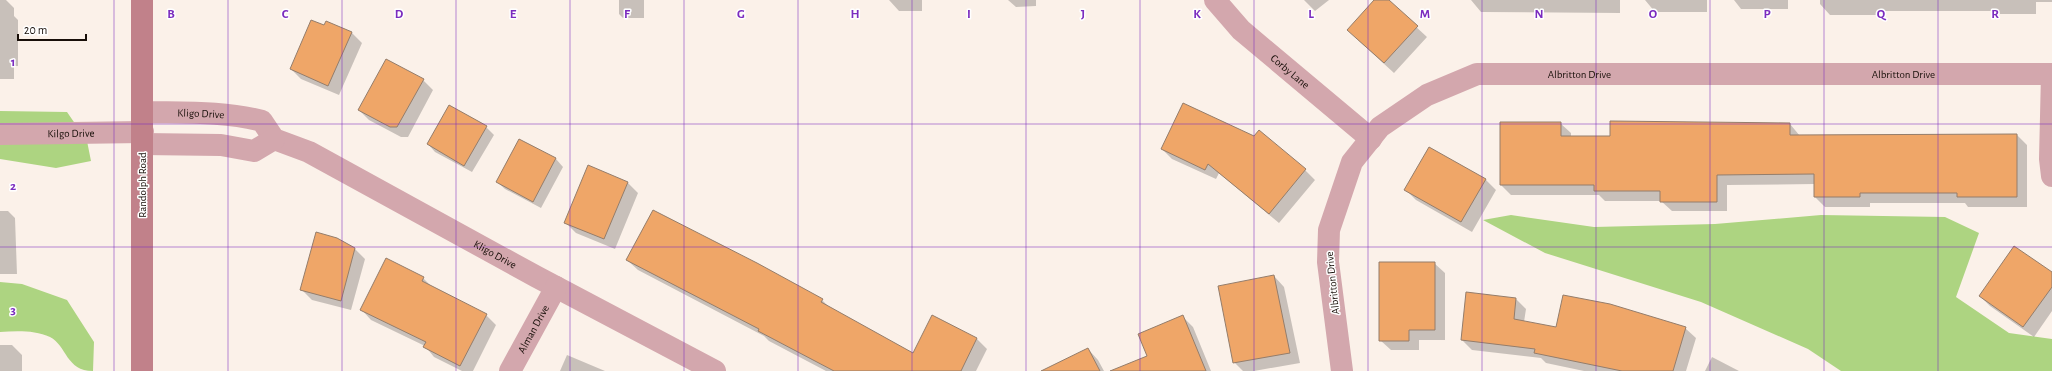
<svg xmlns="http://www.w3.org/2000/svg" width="2052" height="371" viewBox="0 0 2052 371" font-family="'Alegreya Sans',sans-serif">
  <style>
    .forest { fill: #add481 }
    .shadow { fill: #0003 }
    .building { fill: #efa668; stroke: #947d6b }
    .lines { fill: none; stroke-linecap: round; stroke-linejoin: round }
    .street { stroke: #d3a7ad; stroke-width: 22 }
    .secondary { stroke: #c1818a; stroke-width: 22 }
    .grid { fill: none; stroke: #7b2cbf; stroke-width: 1; stroke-opacity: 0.55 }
    .labels { text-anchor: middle; stroke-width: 3; stroke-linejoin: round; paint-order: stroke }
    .street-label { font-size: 11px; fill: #180f09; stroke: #fff }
    .grid-label { font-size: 13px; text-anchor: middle; font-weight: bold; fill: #7b2cbf; stroke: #fff; stroke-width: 3; stroke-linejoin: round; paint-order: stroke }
  </style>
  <rect width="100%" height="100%" fill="#fbf1e9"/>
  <path class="forest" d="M0 111 67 112 87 141 91 161 56 168 0 159Z
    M1511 215 1594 227 1715 224 1821 215 1945 217 1979 233 1956 297 2009 333 2052 339V371H1841L1808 349 1701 302 1545 253 1483 220Z
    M0 282 22 284 67 300 94 342 93 371C66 371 67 346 50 337 35 330 16 331 0 332Z"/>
  <path class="shadow" d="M0 0H6L14 8V16L18 20V66H14V79H0Z
    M619 0H644V18H623L619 14Z
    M889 0H922V11H899Z
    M1008 0H1036V6L1016 7Z
    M1304 0H1329L1315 11Z
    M1375 0H1387L1427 37 1394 73 1358 40Z
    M1471 0H1620V13L1481 12Z
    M1645 0H1707V12H1655Z
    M1734 0H1788V9H1741Z
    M1820 0H2052V2H2036V14H2000L1998 11H1879V15H1830L1820 4Z
    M325 27 352 33 362 43 339 95 301 79 291 69Z
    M423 80 433 90 408 137H401L369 120 359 110Z
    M1560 123 1571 133V137H1611L1790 124 1800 136 2017 135 2027 145V207H1968L1965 203H1870V207H1825L1815 197V184L1727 185V211H1672L1661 201H1605L1599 195H1511L1501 185Z
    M486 127 494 135 472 172 435 152 428 144Z
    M519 140 556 159 563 167 541 208 505 189 497 182Z
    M1162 149 1305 170 1315 180 1279 223 1219 173 1216 179 1172 159Z
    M589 167 628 183 638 193 615 249 576 233 566 223Z
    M1486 180 1496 190 1472 232 1416 200 1405 189Z
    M0 211H8L15 218 17 274H0Z
    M337 239 355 249 365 259 351 310 312 300 301 289Z
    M627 260 822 300 830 308 913 354 932 317 977 339 987 349 976 371H826L769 341 764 336 638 270Z
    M1434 263 1445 273V340H1419V350H1391L1380 340Z
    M2052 273V311L2034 337 1990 306 1980 296Z
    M1274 276 1284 287 1300 363 1254 371H1243L1234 362Z
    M423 278 433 288 486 315 496 325 473 371H462L434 357 425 346 371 320 361 309Z
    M1516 299 1526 309 1524 322 1557 328H1685L1696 338 1686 371H1584L1546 363 1541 358 1472 350 1462 340Z
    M1183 317 1193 327 1211 371H1138L1148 356Z
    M0 345H12L22 355V371H0Z
    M1088 349 1098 360 1104 371H1044Z
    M567 355 605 371H560Z
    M1712 357 1739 371H1705Z"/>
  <path class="building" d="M1374 0H1389L1418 26 1384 63 1347 30Z
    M311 20 324 25 326 21 352 32 328 86 290 69Z
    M386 59 424 79 397 127H390L358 110Z
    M1183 103 1254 136 1259 130 1306 169 1269 214 1208 164 1205 170 1161 149Z
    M449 105 487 126 464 166 427 144Z
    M1610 121 1790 123V135L2017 134V197H1957V193H1860V197H1814V174L1717 175V202H1660V191H1594V185H1500V122H1561V136H1610Z
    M519 139 556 158 533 202 496 182Z
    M1429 147 1486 179 1461 222 1404 190Z
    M588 165 628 182 604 239 564 223Z
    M653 210 757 263 823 299 821 302 913 353 932 315 977 338 961 371H834L758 331 759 329 626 260Z
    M316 232 337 238 355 248 341 301 300 290Z
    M2014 246 2052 272V287L2023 327 1979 296Z
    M386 258 424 277 422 281 487 314 460 366 423 347 426 342 360 310Z
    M1379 262H1435V330H1409V341H1379Z
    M1274 275 1290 353 1233 363 1218 286Z
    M1466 292 1516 298 1514 319 1556 327 1563 295 1610 304 1686 327 1673 371H1622L1534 353 1535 349 1461 340Z
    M1183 315 1206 371H1110L1147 356 1138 334Z
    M1088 348 1100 371H1041Z"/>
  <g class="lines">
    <g class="street">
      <path id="s1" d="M1215 0 1241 30 1371 139"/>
      <path d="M2052 74 2050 159 2052 176"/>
      <path id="s2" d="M143 112C182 113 224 111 262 121L274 139 309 152 537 277 715 371"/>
      <path id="s3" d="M0 134 143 132"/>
      <path d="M143 144 221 145 254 151 274 139"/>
      <path id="s4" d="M510 371 556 287"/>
      <path id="s5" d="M1342 371 1328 262 1329 230 1352 162 1380 127 1427 95 1477 74H2052"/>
    </g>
    <path class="secondary" d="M142 371V0"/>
  </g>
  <path class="grid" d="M114 0V371M228 0V371M342 0V371M456 0V371M570 0V371M684 0V371M798 0V371M912 0V371M1026 0V371M1140 0V371M1254 0V371M1368 0V371M1482 0V371M1596 0V371M1710 0V371M1824 0V371M1938 0V371M0 124H2052M0 247H2052"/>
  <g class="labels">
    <g class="street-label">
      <text dy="4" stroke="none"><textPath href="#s1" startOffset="104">Corby Lane</textPath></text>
      <text dy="4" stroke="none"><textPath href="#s5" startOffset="472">Albritton Drive</textPath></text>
      <text dy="4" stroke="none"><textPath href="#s5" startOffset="796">Albritton Drive</textPath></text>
      <text dy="4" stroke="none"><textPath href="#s2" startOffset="58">Kligo Drive</textPath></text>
      <text dy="4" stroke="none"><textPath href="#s3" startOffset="71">Kilgo Drive</textPath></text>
      <text transform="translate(142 185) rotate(-90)" y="4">Randolph Road</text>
      <text dy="4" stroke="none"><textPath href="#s2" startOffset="391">Kligo Drive</textPath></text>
      <text transform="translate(1332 283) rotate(-96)" y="4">Albritton Drive</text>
      <text dy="4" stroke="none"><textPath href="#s4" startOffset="48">Alman Drive</textPath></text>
    </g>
  </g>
  <g class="grid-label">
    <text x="171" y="18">B</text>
    <text x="285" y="18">C</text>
    <text x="399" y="18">D</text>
    <text x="513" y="18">E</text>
    <text x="627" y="18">F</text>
    <text x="741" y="18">G</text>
    <text x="855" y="18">H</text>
    <text x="969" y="18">I</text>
    <text x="1083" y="18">J</text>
    <text x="1197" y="18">K</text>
    <text x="1311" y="18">L</text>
    <text x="1425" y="18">M</text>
    <text x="1539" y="18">N</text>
    <text x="1653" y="18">O</text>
    <text x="1767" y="18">P</text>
    <text x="1881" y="18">Q</text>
    <text x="1995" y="18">R</text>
    <text x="13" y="66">1</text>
    <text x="13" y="190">2</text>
    <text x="13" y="314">3</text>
  </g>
  <path d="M18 34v6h68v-6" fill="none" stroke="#180f09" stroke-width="2"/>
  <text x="24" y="34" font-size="12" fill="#180f09" stroke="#ffffff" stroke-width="3" paint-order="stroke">20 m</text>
</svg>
